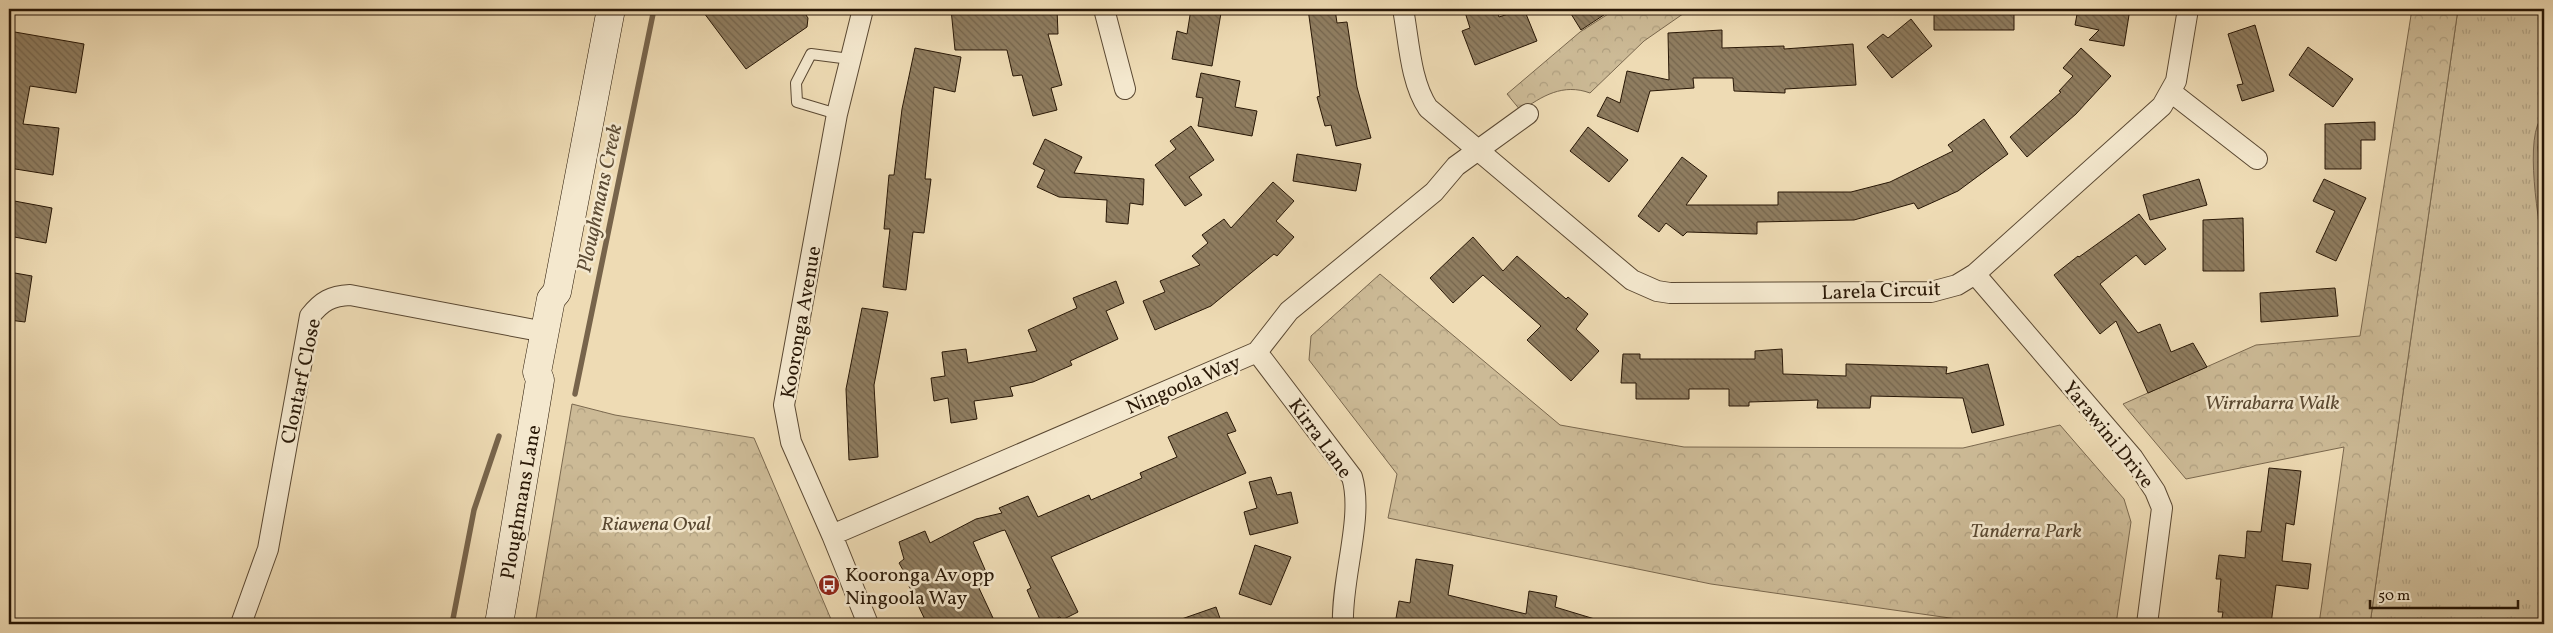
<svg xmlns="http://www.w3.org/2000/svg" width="2553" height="633" viewBox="0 0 2553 633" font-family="Vollkorn,serif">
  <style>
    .grass { fill: url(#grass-tufts); stroke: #7a684e }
    .park { fill: url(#park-crowns); stroke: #7a684e }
    .water { fill: url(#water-ripples); stroke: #77644b }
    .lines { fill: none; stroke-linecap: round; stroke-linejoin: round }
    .shore { stroke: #6a5840; stroke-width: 1 }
    .stream { stroke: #77644b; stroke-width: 5.5 }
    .building { fill: url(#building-back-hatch); stroke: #281706 }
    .lane-casing { stroke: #5a4832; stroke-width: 12 }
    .street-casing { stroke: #5a4832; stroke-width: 22 }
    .secondary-casing { stroke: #281706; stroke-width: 29 }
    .lane { stroke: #f4e8ce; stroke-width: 10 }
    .street { stroke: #f4e8ce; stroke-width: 20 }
    .secondary { stroke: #f4e8ce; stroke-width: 28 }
    .labels { text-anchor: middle; stroke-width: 5; stroke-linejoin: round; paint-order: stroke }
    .street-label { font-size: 20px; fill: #281706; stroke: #f4e8ce }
    .park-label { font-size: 20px; font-style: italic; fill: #594831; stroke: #f4e8ce }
    .poi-label { font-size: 20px; fill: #281706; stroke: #f4e8ce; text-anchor: start }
    .water-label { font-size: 21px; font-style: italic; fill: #5c4b34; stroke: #f4e8ce }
  </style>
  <defs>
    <pattern id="grass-tufts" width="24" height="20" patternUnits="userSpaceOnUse" patternTransform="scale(1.25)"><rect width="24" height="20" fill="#ccba96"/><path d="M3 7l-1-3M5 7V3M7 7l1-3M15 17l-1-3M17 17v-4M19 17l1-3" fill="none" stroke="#af9f80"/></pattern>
    <pattern id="park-crowns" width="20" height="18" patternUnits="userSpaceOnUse" patternTransform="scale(1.25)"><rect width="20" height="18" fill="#ccba96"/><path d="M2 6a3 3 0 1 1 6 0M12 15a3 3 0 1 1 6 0" fill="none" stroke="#af9f80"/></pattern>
    <pattern id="water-ripples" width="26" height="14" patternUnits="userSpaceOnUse" patternTransform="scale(1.25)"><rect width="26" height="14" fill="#ab9879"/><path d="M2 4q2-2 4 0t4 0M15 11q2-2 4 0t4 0" fill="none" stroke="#8b7b61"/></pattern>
    <pattern id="building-back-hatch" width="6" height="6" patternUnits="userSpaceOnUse" patternTransform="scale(1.25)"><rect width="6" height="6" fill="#8f7d60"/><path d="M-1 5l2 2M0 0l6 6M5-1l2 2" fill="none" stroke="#75654d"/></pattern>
  </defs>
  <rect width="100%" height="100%" fill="#eedbb4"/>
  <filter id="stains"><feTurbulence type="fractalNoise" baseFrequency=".004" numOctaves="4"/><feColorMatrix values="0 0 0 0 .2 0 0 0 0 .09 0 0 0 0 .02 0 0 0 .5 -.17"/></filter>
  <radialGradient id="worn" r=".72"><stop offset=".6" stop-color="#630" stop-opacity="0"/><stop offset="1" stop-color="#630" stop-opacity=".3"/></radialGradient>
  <path class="grass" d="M2458 9H2544V624H2370Z"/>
  <path class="park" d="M1616 9H1690L1644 41 1590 93C1563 83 1542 96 1521 111L1507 94 1580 32Z
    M2412 9H2458L2370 624H2319L2344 447 2186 479 2123 404 2256 345 2360 336Z
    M1380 274 1560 425 1684 447 1963 448 2060 425 2124 499 2131 522 2116 624H1992L1711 584 1388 518 1397 474 1309 360 1311 336Z
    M572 404 615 415 754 438 833 624H535Z"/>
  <path class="water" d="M2544 115V255C2540 228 2522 133 2544 115Z"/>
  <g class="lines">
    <path class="shore" d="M2544 122 2538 147 2544 224"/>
    <path class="stream" d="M575 394 654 9
      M452 624 474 510 499 436"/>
  </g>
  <path class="building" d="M701 9H802L808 18 807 27 746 69Z
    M951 9H1057L1058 34H1048L1062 85 1051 88 1057 110 1033 116 1022 75 1013 76 1007 50H955Z
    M1191 9 1221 13 1212 66 1172 59 1177 31 1187 34Z
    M1308 9H1335L1337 23 1347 22 1357 87 1371 138 1336 146 1331 125 1325 126 1317 97 1320 96Z
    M1464 9H1496L1499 17 1524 9 1537 41 1475 65 1462 31 1470 28Z
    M1568 9H1613L1581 30Z
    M1934 9H2014V30H1934Z
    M2078 9H2130L2124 46 2089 40 2099 30 2075 25Z
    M1911 19 1932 46 1892 78 1867 47 1883 34 1888 38Z
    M2255 25 2274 91 2242 101 2237 85 2243 84 2228 34Z
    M1722 30V48L1784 46V49L1853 44 1856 85 1785 89V93L1734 91 1733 78H1693L1694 88 1650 91 1638 132 1597 116 1607 97 1620 103 1627 71 1669 80 1668 33Z
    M9 31 84 44 76 93 30 86 23 124 59 128 53 175 9 168Z
    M2308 47 2353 79 2333 107 2289 75Z
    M915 48 961 57 955 92 934 87 925 179H931L924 233 913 232 906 290 883 287 890 229H884L889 175H894L902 109Z
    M2081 48 2111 76 2076 114 2027 157 2010 137 2061 92 2059 91 2073 76 2063 68Z
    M1201 73 1240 81 1235 107 1257 111 1252 136 1198 126 1203 98 1196 97Z
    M1984 119 2008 154 1958 191 1918 209 1914 203 1854 220 1757 222V234L1687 232 1683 236 1666 223 1659 232 1638 216 1682 157 1707 176 1686 205H1778V192H1851L1890 182 1953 151 1948 145Z
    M2375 122V140H2361V169H2325V124Z
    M1191 126 1214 160 1189 177 1202 195 1185 206 1155 165 1176 149 1170 141Z
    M1588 127 1628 160 1609 182 1570 151Z
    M1045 139 1082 157 1074 173 1144 179 1143 205 1130 203 1128 224 1106 222 1107 200 1059 197 1037 187 1045 170 1033 164Z
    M1297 154 1361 164 1356 191 1293 181Z
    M2199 179 2207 205 2150 220 2143 195Z
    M2324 179 2366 198 2336 261 2316 252 2335 211 2313 201Z
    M1273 182 1294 201 1276 221 1294 237 1277 256 1274 254 1211 306 1155 330 1143 301 1165 292 1160 281 1200 265 1192 256 1208 243 1202 235 1224 219 1231 228Z
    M9 200 52 208 46 243 9 236Z
    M2139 214 2166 249 2145 265 2136 255 2100 284 2138 333 2160 324 2171 352 2193 343 2207 367 2148 393 2116 321 2100 334 2054 275 2078 256 2079 257Z
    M2243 218 2244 271H2203V220Z
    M1473 237 1503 271 1517 256 1566 299 1568 297 1588 314 1576 329 1599 351 1571 381 1527 340 1541 326 1483 275 1453 303 1430 278Z
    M9 272 32 276 25 322 9 320Z
    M1116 281 1124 303 1106 311 1118 339 1070 361 1072 365 1033 382 1010 387 1013 396 974 401 977 419 951 423 948 398 934 401 931 378 945 376 942 352 966 349 968 363 1037 351 1028 330 1077 308 1073 298Z
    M2335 288 2338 316 2261 322 2260 293Z
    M862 308 888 312 874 385 878 457 849 460 846 389Z
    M1782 349 1783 374 1846 376V364L1947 367 1946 374 1988 364 2004 425 1972 433 1963 398 1871 396 1870 408H1817L1818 400 1749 402V406H1729V389H1689V399H1636V383H1621L1623 354H1640V359H1755V351Z
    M1227 412 1236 431 1227 434 1246 473 1051 557 1078 612 1062 620 1060 617 1042 624 1027 590 1031 588 1005 530 1001 531 973 542 990 581 978 586 993 618 979 624H927L909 586 911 584 899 563 904 559 899 542 925 531 930 543 976 519 1002 513 999 508 1028 496 1038 517 1089 495 1091 500 1142 478 1140 473 1177 457 1168 437Z
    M2269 468 2301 471 2294 525 2286 523 2282 561 2311 564 2308 589 2276 585 2271 624H2221L2223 612H2218L2221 579H2216L2219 555 2245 558 2247 531 2261 532Z
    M1271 477 1277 495 1291 492 1298 523 1250 535 1244 512 1257 508 1249 482Z
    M1255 545 1291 557 1271 605 1239 594Z
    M1416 559 1453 565 1448 595 1526 614 1529 591 1557 596 1555 607 1598 620V624H1440L1423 622V624H1395L1399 601 1410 603Z
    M1216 607 1222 624H1173V622Z"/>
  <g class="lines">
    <g class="lane-casing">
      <path id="lane" d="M837 114 797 102 796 83 811 54 850 59"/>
    </g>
    <g class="street-casing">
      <path id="street" d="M863 9 837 114 784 405 791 442 832 535 868 624
        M1104 9 1125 89
        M1403 9C1409 40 1410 81 1428 108L1632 280 1657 291 1670 293 1931 292 1957 285 1975 274 2162 106 2176 81 2188 9
        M2171 92 2257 159
        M1975 274 2133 458 2155 491 2162 508 2147 624
        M1257 352 1352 477C1364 517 1341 579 1343 624
        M832 535 1257 352 1289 311 1434 192 1456 166 1528 114
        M241 624 268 549 310 316C322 301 331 296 350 295L545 332"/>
    </g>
    <g class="secondary-casing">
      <path id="secondary" d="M499 624 540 380 537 372 551 299 557 292 611 9"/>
    </g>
    <use href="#lane" class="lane"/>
    <use href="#street" class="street"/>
    <use href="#secondary" class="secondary"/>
  </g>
  <defs>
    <g id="bus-disc" transform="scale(1.125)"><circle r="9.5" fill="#8f2418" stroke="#f4e8ce"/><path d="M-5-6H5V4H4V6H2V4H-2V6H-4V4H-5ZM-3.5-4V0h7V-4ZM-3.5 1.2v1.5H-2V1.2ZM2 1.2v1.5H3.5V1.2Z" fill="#fff"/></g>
  </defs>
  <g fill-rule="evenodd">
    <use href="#bus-disc" x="829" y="585"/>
  </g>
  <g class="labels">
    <g class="street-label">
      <text transform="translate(1881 290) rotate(-2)" y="7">Larela Circuit</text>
      <text transform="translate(800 322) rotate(-80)" y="7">Kooronga Avenue</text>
      <text transform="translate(300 381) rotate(-78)" y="7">Clontarf Close</text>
      <text transform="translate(1183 384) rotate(-23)" y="7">Ningoola Way</text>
      <text transform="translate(2109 434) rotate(51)" y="7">Yarawini Drive</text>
      <text transform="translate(1321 438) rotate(54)" y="7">Kirra Lane</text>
      <text transform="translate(520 502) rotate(-80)" y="7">Ploughmans Lane</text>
    </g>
    <g class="park-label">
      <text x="2272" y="409">Wirrabarra Walk</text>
      <text x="656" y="530">Riawena Oval</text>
      <text x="2026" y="537">Tanderra Park</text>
    </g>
    <g class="poi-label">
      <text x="845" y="581">Kooronga Av opp<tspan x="845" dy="23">Ningoola Way</tspan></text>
    </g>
    <g class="water-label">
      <text transform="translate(599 198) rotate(-78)" y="7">Ploughmans Creek</text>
    </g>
  </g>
  <rect width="2553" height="633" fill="none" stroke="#eedbb4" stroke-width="30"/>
  <rect x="10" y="10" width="2533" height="613" fill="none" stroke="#281706" stroke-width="2.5"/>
  <rect x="15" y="15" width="2523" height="603" fill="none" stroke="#281706"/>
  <path d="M2370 600v8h148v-8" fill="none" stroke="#281706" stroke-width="2.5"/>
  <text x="2378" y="600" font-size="15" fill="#281706" stroke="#f4e8ce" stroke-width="4" paint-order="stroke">50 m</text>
  <rect width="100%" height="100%" filter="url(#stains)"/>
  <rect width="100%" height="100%" fill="url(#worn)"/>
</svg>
